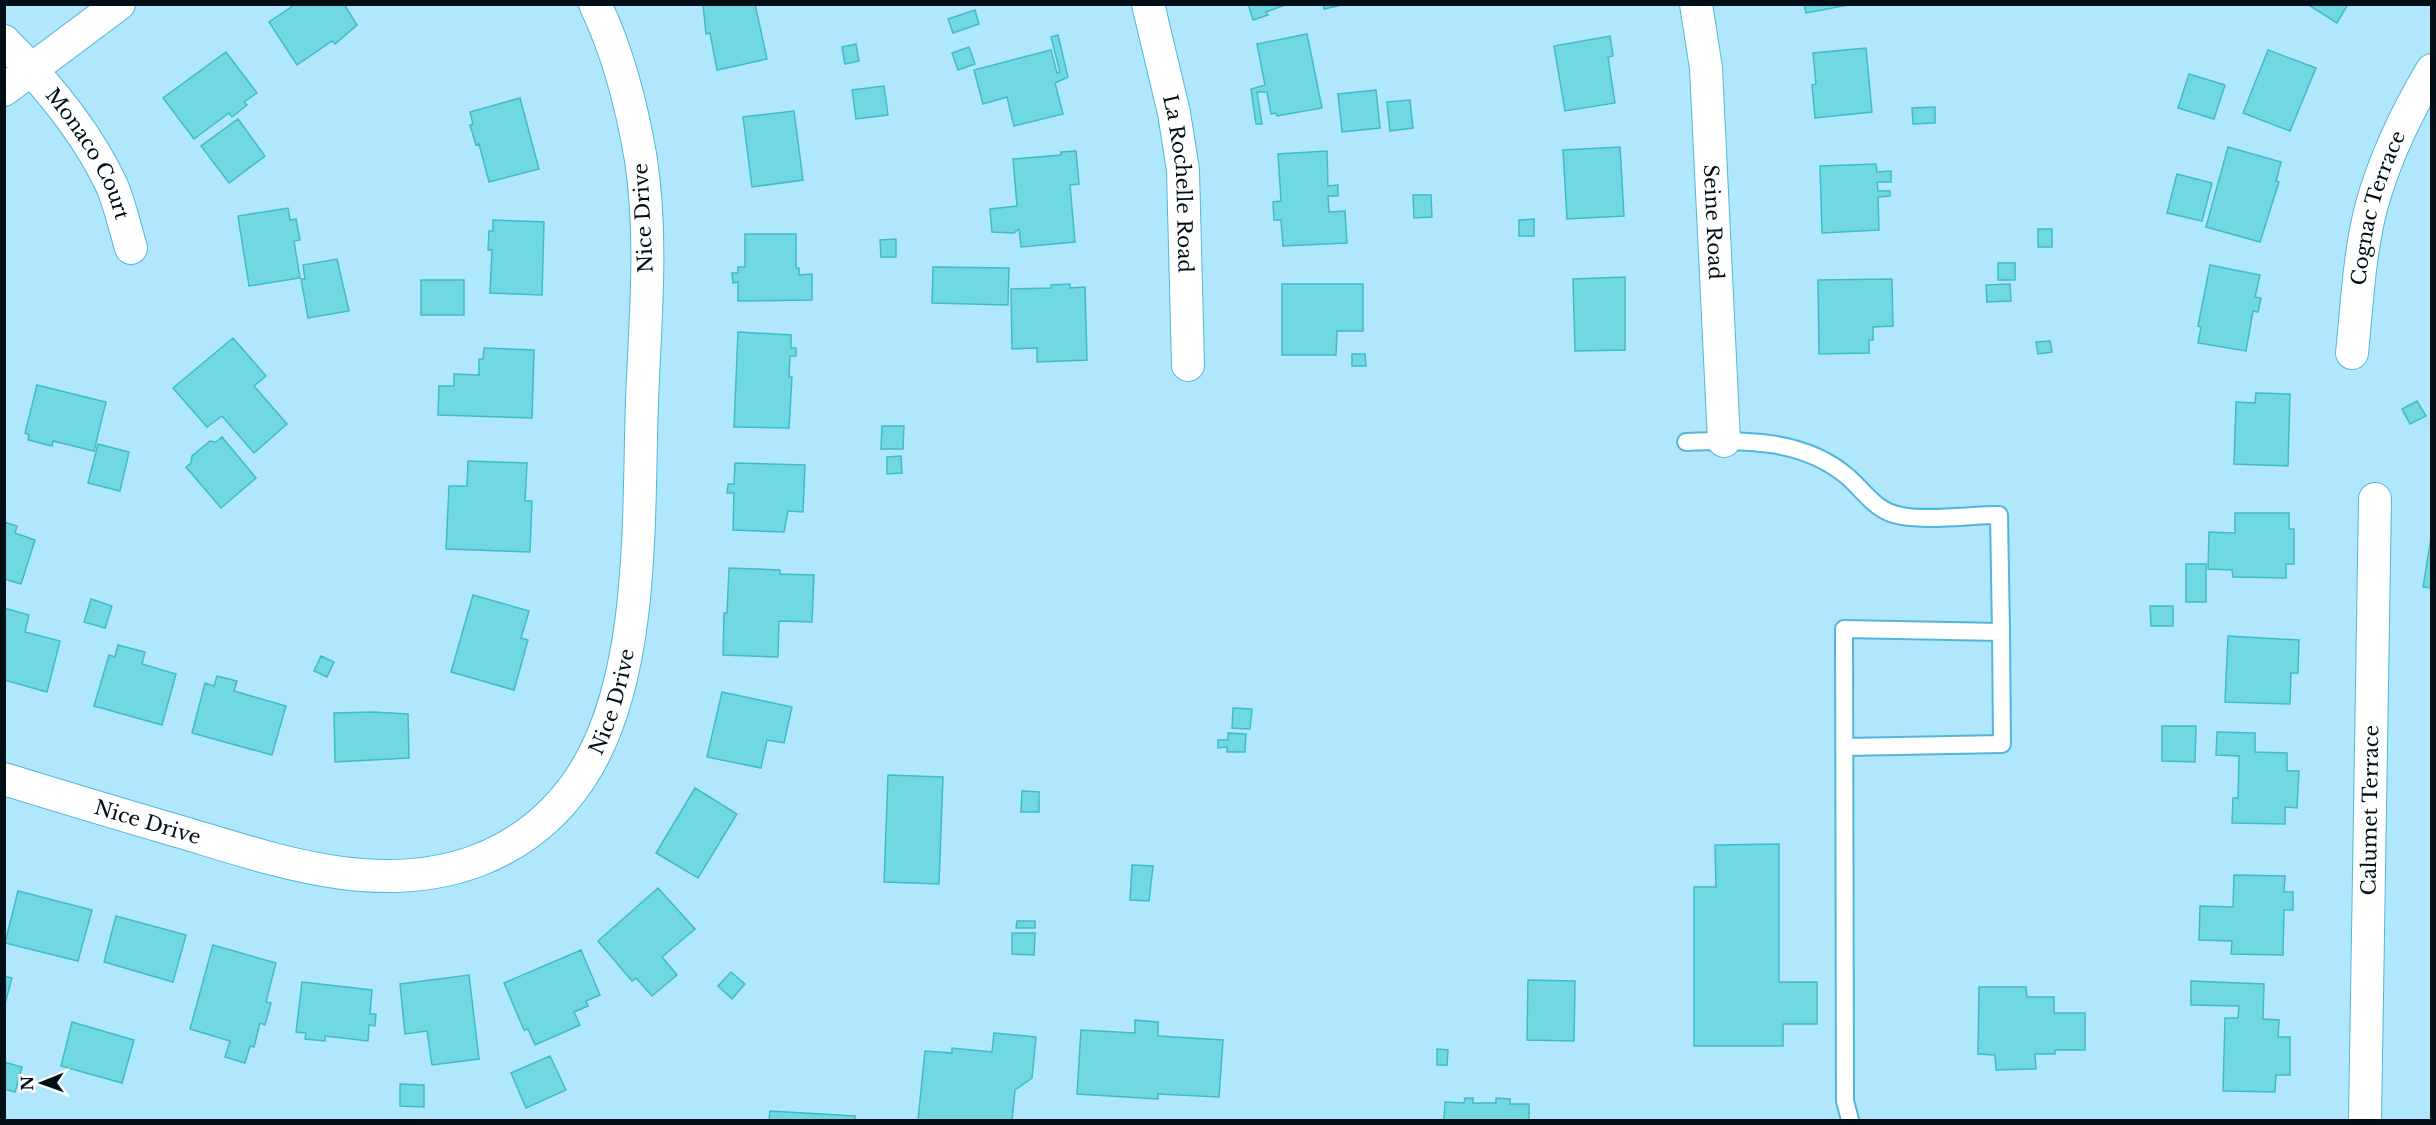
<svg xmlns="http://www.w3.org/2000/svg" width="2436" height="1125" viewBox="0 0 2436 1125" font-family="'Libre Baskerville',serif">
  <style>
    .building { fill: #70d8e3; stroke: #41bbc7; stroke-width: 1.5 }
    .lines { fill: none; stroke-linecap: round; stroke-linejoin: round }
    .service-casing { stroke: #52b6da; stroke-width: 20 }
    .minor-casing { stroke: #52b6da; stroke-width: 34 }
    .service { stroke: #fff; stroke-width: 16 }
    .minor { stroke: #fff; stroke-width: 32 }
    .labels { text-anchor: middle; stroke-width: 4.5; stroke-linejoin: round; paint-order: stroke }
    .street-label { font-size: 20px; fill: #000f17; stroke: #fefefe }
  </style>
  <rect width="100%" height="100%" fill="#b0e7fd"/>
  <path class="building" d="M296 4H344L357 25 335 44 332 41 297 65 269 22Z
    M703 4H755L767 59 717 70 710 33 706 34Z
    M1248 4H1288L1266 12 1268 15 1253 20Z
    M1323 4H1342V5L1324 9Z
    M1804 4H1854L1806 13Z
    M2307 4H2348L2337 23Z
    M975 10 979 24 953 33 948 19Z
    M1307 34 1322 108 1277 116 1276 113 1271 114 1267 92H1257L1262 124H1256L1251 89 1265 85 1257 44Z
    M1058 35 1068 77 1055 83 1063 114 1014 126 1007 97 983 104 974 70 1051 50 1057 73 1060 72 1051 37Z
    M1610 36 1613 56 1608 57 1615 103 1565 111 1554 46Z
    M856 44 859 61 845 64 842 47Z
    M969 47 975 64 958 70 952 53Z
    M1866 48 1872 112 1815 118 1812 85 1816 84 1813 53Z
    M2268 50 2316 68 2290 131 2243 113Z
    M226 52 257 93 244 102 247 105 232 117 229 113 194 139 163 98Z
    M2189 74 2225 85 2214 119 2178 108Z
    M884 86 888 115 856 119 852 90Z
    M1376 90 1380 128 1342 132 1338 94Z
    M520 98 539 169 489 182 479 144 476 145 470 125 473 124 470 112Z
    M1410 100 1413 128 1390 131 1387 102Z
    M1935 107V123L1913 124 1912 108Z
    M794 111 803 180 752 187 743 117Z
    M238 119 265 156 229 183 201 146Z
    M1620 147 1624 216 1567 219 1563 150Z
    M2228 147 2281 162 2276 181 2279 182 2260 242 2206 227Z
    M1076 151 1079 184 1070 185 1075 242 1021 247 1019 229 1014 233 992 232 990 209 1017 206 1013 159 1061 155V152Z
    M1327 151 1328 186 1338 185V196H1328L1329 212 1345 211 1347 243 1283 246 1281 220H1274L1273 202 1281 201 1278 154Z
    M1876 164 1877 172 1891 171V182H1877L1878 191H1890V196L1878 197 1879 230 1822 233 1820 166Z
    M2177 174 2212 183 2202 221 2167 213Z
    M1413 195H1431L1432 217 1414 218Z
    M288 208 290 220 296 219 300 240 294 241 300 278 249 286 238 216Z
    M1534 219V236H1519V220Z
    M493 220 544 222 542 295 490 293 492 250H488L489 231H493Z
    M2038 229H2052V247H2038Z
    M745 234H796V268H799V275L812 274V300L738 301V282L733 283 732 273H738V267H745Z
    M896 239V257H881L880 240Z
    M337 259 349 311 308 318 301 279H305L303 265Z
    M1998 263H2015V280H1998Z
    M2210 265 2260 275 2255 297 2261 298 2258 312 2253 311 2246 351 2198 343 2201 327 2198 326Z
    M933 267 1009 268 1008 305 932 303Z
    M1625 277V350L1575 351 1573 279Z
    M1892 279 1893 326 1873 327V340H1869V353L1819 354 1818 280Z
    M421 280H464V315H421Z
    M1070 284V288L1085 287 1087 360 1037 362V348L1012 349 1011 289 1051 288V285Z
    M1282 284H1363V331H1337L1336 355H1282Z
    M2010 284 2011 301 1987 302 1986 285Z
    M738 332 791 335V348H796V356H790L789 377H792L789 428 734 427Z
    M233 338 266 376 254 386 287 424 254 453 222 416 207 427 173 388Z
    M2050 341 2052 352 2038 354 2036 342Z
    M484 348 534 350 532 418 438 415 439 386H454V374L479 375V359H483Z
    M1352 354H1365L1366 366H1352Z
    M37 385 106 402 94 451 53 441 52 446 28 440 29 435 25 433Z
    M2256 393 2290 394 2288 466 2234 464 2236 402 2255 403Z
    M2417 401 2426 416 2410 424 2402 409Z
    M882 426H904L903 449H881Z
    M222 437 256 478 221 508 186 467 191 463 192 456 210 441 216 442Z
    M98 444 129 452 120 491 88 483Z
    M901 456 902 473 887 474V457Z
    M468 461 527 463 525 501H532L530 552 446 549 449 486H467Z
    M735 463 805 465 803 512 788 511 784 532 733 530 734 493H727L728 484H734Z
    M2235 513H2289V529H2294V564H2286V578L2233 577 2232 570 2208 569 2209 532 2235 533Z
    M4 522 17 526 15 533 35 540 21 584 4 579Z
    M2432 532V588L2423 587Z
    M2186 564H2206V602H2186Z
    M729 568 780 570V574L814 575 812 622 779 621 778 657 723 655 724 613H727Z
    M473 595 529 611 521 638 528 640 514 690 451 672Z
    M91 599 112 606 105 628 84 622Z
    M2150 606H2173V626H2151Z
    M4 608 29 615 25 632 60 641 47 692 4 680Z
    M2228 636 2299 640 2298 673H2291L2290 704 2225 702Z
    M118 645 145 652 142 664 176 674 162 725 94 706 109 655 115 657Z
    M321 656 334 662 327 677 314 671Z
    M217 676 237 681 234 691 286 706 272 755 192 733 205 683 214 686Z
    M722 692 792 707 784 743 767 740 761 768 707 757Z
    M1233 708 1252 709 1250 729 1232 728Z
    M373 712 408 714 409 758 335 762 334 713Z
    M2162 726H2196L2195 762 2162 761Z
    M2217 732 2255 733V752L2287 753V771H2299L2297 808 2285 807V824L2232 823 2233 798H2238L2239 756 2216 755Z
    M1228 733 1246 734 1245 752H1227V747L1218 748V740H1228Z
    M888 775 943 777 939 884 884 882Z
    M695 788 737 814 698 878 656 853Z
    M1022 791 1039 792V812H1021Z
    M1779 844V982H1817V1024H1783V1046H1694V887H1716L1715 845Z
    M1132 865 1153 866 1149 901 1130 900Z
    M2234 875 2285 876 2284 892H2293V910H2284L2283 955 2231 954 2232 941 2199 940 2200 906 2233 907Z
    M658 888 695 929 662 957 677 975 652 996 636 978 632 981 598 941Z
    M18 891 92 910 78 961 5 943Z
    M116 916 186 935 173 982 104 962Z
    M1017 921H1035V928H1016Z
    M1012 933H1035L1034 955 1012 954Z
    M213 945 276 963 266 1002 271 1003 265 1025 260 1023 254 1047 250 1046 245 1063 225 1057 230 1041 190 1029Z
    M581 950 600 995 586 1001 588 1006 574 1012 580 1025 535 1045 528 1029 524 1030 504 983Z
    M731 972 745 984 732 999 718 986Z
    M469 975 479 1059 432 1065 427 1031 405 1034 400 984Z
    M4 976 12 978 4 1007Z
    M1528 980 1575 981 1574 1041 1527 1040Z
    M2191 981 2264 984 2263 1019 2279 1020 2278 1037H2290V1075H2276L2275 1092 2223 1091 2225 1018H2238L2239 1006 2191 1005Z
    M302 982 372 990 370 1014H376L375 1026 369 1025 368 1041 325 1036V1041L305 1039 306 1033 296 1032Z
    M1979 987H2026L2027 997H2054V1013H2085V1050H2055V1054H2035L2036 1069 1996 1070 1995 1055 1978 1054Z
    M1135 1020 1158 1022V1036L1223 1040 1219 1097 1158 1094V1099L1077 1094 1081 1030 1135 1033Z
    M72 1022 134 1040 122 1083 61 1066Z
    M994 1033 1036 1037 1032 1078 1015 1090 1012 1120H918L925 1051 952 1053V1048L992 1052Z
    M1437 1049 1448 1050 1447 1065H1437Z
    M550 1056 566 1090 526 1108 511 1073Z
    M4 1062 22 1067 15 1092 4 1089Z
    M400 1084 424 1085V1107L400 1106Z
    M1465 1098H1473V1103H1496V1098L1510 1099V1104H1529V1120H1444L1445 1102 1464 1103Z
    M770 1111 855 1116V1120H769Z"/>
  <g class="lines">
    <g class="service-casing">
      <path id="service" d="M1686 442C1742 440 1803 438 1848 477 1866 493 1876 512 1902 516 1929 521 1970 515 1999 515L2001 632 1844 629 1845 1101 1850 1120
        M1845 747 2002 744 2001 632"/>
    </g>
    <g class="minor-casing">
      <g id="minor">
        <path id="s1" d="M1148 4 1174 113 1183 170 1188 365"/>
        <path id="s2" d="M1696 4 1706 68 1724 441"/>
        <path id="s3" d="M4 41C46 83 87 132 112 186 120 205 125 228 131 248"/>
        <path d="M4 90 119 4"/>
        <path id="s4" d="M2352 353C2357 305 2359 255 2371 208 2384 160 2407 112 2432 70"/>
        <path id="s5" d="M4 779C63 797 122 815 181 832 278 861 380 898 479 860 527 841 564 808 589 764 645 665 638 513 642 401 645 321 653 240 641 160 632 106 619 54 595 4"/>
        <path id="s6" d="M2365 1120 2375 499"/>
      </g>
    </g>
    <use href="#service" class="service"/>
    <use href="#minor" class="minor"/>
  </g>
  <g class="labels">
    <g class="street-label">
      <text dy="7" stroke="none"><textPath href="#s3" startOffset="142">Monaco Court</textPath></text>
      <text dy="7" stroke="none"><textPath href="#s1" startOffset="183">La Rochelle Road</textPath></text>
      <text dy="7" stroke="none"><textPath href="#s4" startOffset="148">Cognac Terrace</textPath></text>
      <text transform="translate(643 218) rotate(-93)" y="7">Nice Drive</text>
      <text dy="7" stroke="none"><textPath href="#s2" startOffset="219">Seine Road</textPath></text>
      <text dy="7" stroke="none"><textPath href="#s5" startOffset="706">Nice Drive</textPath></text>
      <text dy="7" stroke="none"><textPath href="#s6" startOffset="310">Calumet Terrace</textPath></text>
      <text dy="7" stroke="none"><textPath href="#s5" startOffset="150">Nice Drive</textPath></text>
    </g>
  </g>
  <rect width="2436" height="1125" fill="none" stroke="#000f17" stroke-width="12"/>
  <g transform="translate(42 1083) rotate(269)" stroke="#fefefe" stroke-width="4.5" paint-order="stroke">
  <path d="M0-4.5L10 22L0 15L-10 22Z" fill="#000f17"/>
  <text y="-9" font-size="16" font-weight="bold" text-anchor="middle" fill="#000f17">N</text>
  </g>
</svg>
